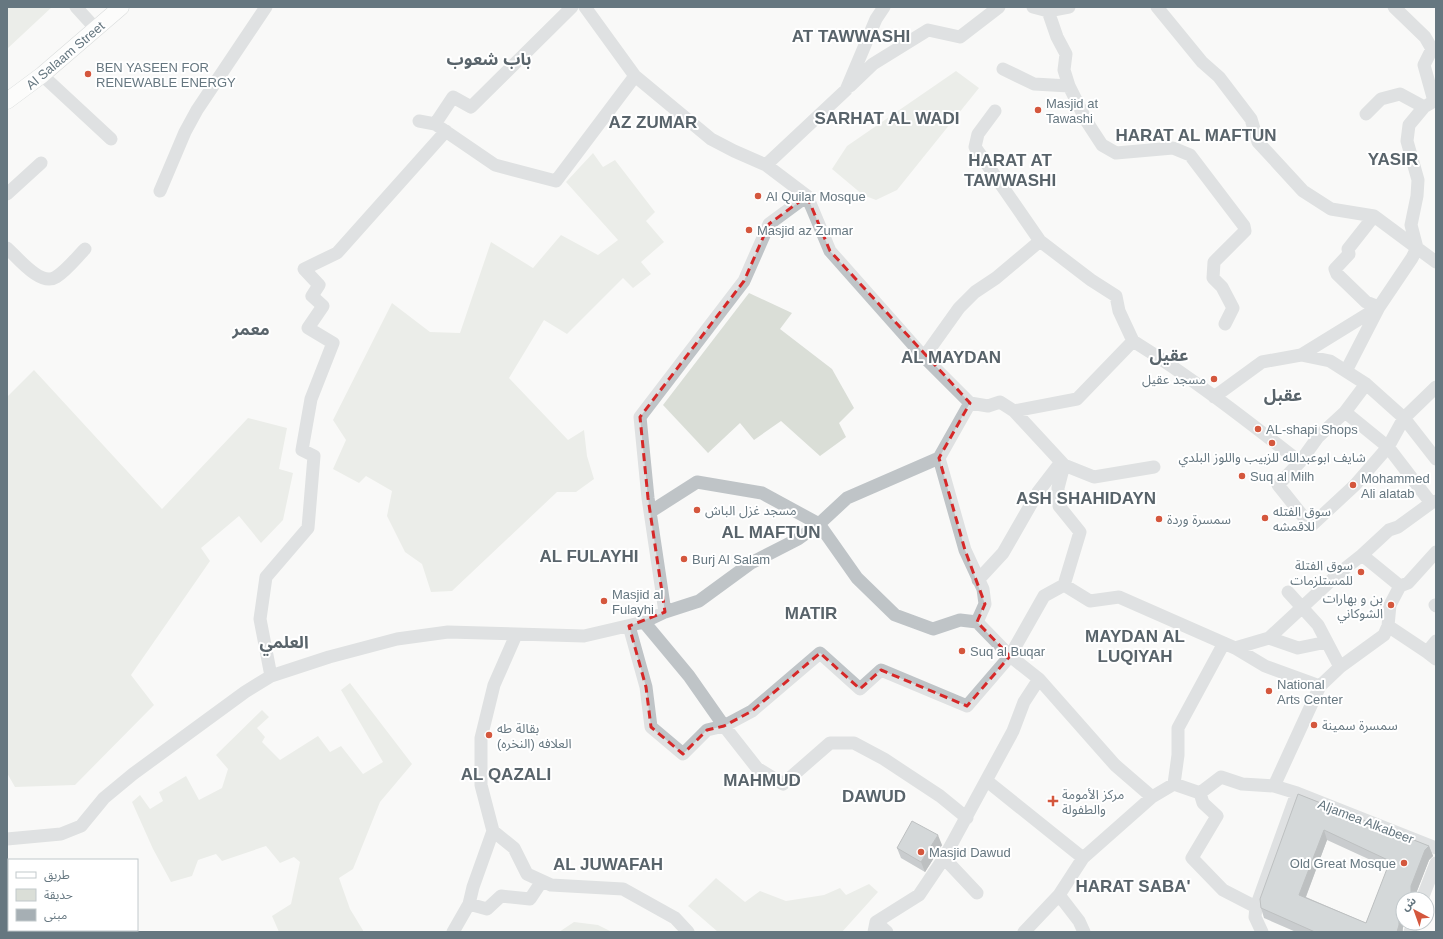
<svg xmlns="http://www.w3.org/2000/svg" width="1443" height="939" viewBox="0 0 1443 939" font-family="Helvetica,'Noto Sans Arabic',sans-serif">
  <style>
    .green { fill: #daded7 }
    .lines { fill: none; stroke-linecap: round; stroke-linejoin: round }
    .major-casing { stroke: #b3b9bc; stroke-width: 17 }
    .minor { stroke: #bfc4c7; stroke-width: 13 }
    .major { stroke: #fff; stroke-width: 16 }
    .wall { fill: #8f969b; fill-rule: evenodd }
    .shaded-wall { fill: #747a7e }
    .building { fill: #a6afb4; stroke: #747a7e; fill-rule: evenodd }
    .marked { fill: none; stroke: #d62828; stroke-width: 3; stroke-dasharray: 8 5; stroke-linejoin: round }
    .poi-dot { fill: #d4573d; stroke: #fff; stroke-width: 1.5 }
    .labels { text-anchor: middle; stroke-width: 4; stroke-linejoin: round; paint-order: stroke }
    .street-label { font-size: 13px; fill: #667780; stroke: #fff }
    .poi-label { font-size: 13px; fill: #667780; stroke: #fff; text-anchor: start }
    .district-label { font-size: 17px; font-weight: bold; fill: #59646b; stroke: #fff }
  </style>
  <rect width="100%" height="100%" fill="#f9f9f8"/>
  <path class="green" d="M7 7H52L7 49Z
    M956 71 979 88 897 190 876 200 863 195 832 169 847 146Z
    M593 153 603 167 615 160 655 212 646 221 664 242 641 262 651 274 633 288 623 278 567 334 544 320 509 378 568 440 584 430 587 456 594 479 576 492H557L452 591 431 592 422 564 405 552 387 516 392 491 366 476 359 483 333 469 346 440 333 420 392 303 430 332 460 333 491 242 533 268 561 235 598 255 618 240 566 182Z
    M749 293 792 313 780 329 832 369 854 408 839 423 846 437 820 456 781 421 754 440 740 423 708 453 663 405Z
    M34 370 162 509 248 418 287 428 279 469 293 473 283 520 261 543 239 516 201 548 210 561 131 675 154 705 75 785 15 787 7 773V397Z
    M350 683 412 764 380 802 353 869 339 878 350 909 364 932H279L272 916 291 904 300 862 294 857 280 863 266 846 222 861 216 854 198 860 192 876 171 882 153 849 132 802 140 795 150 809 163 801 159 792 186 776 199 800 222 788 228 769 216 755 262 710 269 717 257 728 265 737 262 742 280 760 318 736 330 752 341 746 363 774 383 762 341 690Z
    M716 878 745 902 760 891 786 901 824 895 840 888 846 895 869 884 878 892 842 932H718L688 906Z
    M574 922 598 925 612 932H559Z"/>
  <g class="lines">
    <g class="major-casing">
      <path id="major" d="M7 101 42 75 121 7"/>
    </g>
    <path class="minor" d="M76 7 96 29
      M585 7 635 76 711 139 734 151 766 165 807 196 830 251 924 357 970 403 939 458 965 550 983 589 985 604 977 622 1010 656 1044 596 1064 585 1090 601 1119 597 1235 648 1265 666 1320 686 1274 786 1297 793 1436 848
      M1033 7 1048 11V7
      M1069 7 1048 11 1057 37 1066 54 1064 70 1069 86 1087 122 1102 145 1116 153 1173 148 1190 155 1244 226 1245 231 1214 262 1213 278 1222 287 1233 308 1225 324
      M1157 7 1202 62 1219 77 1251 119 1258 142 1303 191 1331 209 1374 216 1417 248
      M1394 7 1425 37 1432 49 1424 65 1434 101
      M1003 69 1034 84 1069 86
      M42 75 111 139
      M850 86 873 64 928 30 960 37 999 7
      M995 111 978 134 975 147 1040 241 1091 280 1116 296 1119 311 1133 341
      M1366 114 1381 99 1400 94 1424 107
      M419 121 435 124 495 165 556 181 635 76
      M435 124 453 97 471 107 572 7
      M766 165 846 90 876 19 884 7
      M160 191 185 132 197 110 266 7
      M7 194 41 163
      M1374 216 1348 249 1349 254 1335 269 1337 274 1366 302 1379 307
      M7 248C18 258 41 287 56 277 67 270 76 258 85 249
      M1417 248 1411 225 1417 196 1418 180 1407 141 1409 125 1424 107 1436 100
      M1301 355 1379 307
      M924 357 959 308 975 292 996 278 1040 241
      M1346 371 1379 307 1412 258 1417 248 1436 262
      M1214 397 1262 362 1301 355 1330 361 1366 384 1404 418 1436 459
      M970 403 988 406 1000 402 1014 411 1064 465 1058 488 1059 506 1080 532 1064 585
      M1014 411 1077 399 1133 341C1191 377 1246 420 1300 462L1278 485 1306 520 1313 524 1355 485 1388 447 1404 418 1436 387
      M1345 412 1388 447 1431 503 1436 501
      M1300 462 1318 437 1345 412 1366 384
      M1064 465 1094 477 1154 467
      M650 512 697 482 762 493 819 524 857 578 895 615 933 629 960 620 977 622
      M1362 555 1389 530 1398 527 1431 503
      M978 580 1003 553 1038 492 1061 462
      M1400 586 1408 583 1436 552
      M1288 592 1318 625 1340 667
      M1435 605 1436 606
      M665 612 648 498 640 417 744 281 769 224 807 196
      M644 622 689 676 724 726 757 768 783 784 830 743H854L884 759 940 796 967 818
      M629 626 646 687 651 727 683 754 707 730 724 726 752 711 820 653 860 689 881 670 967 706 1010 656 1039 679 1115 765 1152 797
      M516 635 494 685 481 738V785L493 831 514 848 527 874 551 885 623 889 675 918 688 932
      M1269 638 1338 574 1362 555 1400 586 1390 605 1388 626
      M1235 648 1269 638 1298 648 1327 642
      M1427 652 1436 641
      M271 676 260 619 266 577 308 528 314 456 302 450 311 399 333 343 308 328 323 306 312 296 319 285 304 269 337 253 446 131
      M1320 686 1340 667 1384 635 1388 626 1427 652 1436 659
      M987 781 1083 858
      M1174 784 1178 755V728L1224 643
      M1200 793 1203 803 1217 816 1192 858 1223 890 1256 907
      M7 839 61 834 81 826 104 798 133 774 245 692 271 676 329 657 397 639 448 632 584 636 644 622 665 612 699 601 751 563 798 539 819 524 847 498 939 458
      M944 858 977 893
      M1059 895 1079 921 1084 932
      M1422 899 1436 863
      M469 904 487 909 501 896 530 899 542 881
      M7 913 9 916
      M876 922 887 932
      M20 930 21 932
      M453 932 469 904 473 887 493 831
      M874 932 876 922 919 895 944 858 1013 731 1024 702 1039 679
      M1024 932 1059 895 1083 858 1152 797 1174 784 1200 793 1221 777 1242 784 1274 786
      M1262 932 1255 917 1256 907 1297 793
      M1410 932 1413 923"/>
    <use href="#major" class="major"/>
  </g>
  <path class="wall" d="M1298 794 1429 846 1433 856 1429 860 1415 896V899H1403V932H1296L1264 918 1261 908ZM1327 840 1388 868 1366 923 1306 897Z
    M942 845 925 872 901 858 897 848Z"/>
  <path class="shaded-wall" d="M1324 830 1327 840 1303 904 1299 895Z
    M938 835 942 845 925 872 921 862Z
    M1429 846 1433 856 1429 860 1415 896V899H1409L1411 886 1425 850Z
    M1403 909V923H1405L1402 930 1403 932H1397L1399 920 1402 911Z"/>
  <path class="building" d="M1298 794 1429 846 1425 850 1411 886V893L1409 899H1403V909L1402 911 1399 920V925L1397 932H1315L1261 908 1260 899ZM1324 830 1390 861 1366 923 1299 895Z
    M912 821 938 835 921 862 897 848Z"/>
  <path d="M0 0H1443V939H0ZM807 196 830 251 970 403 939 458 965 550 985 604 977 622 1010 656 967 706 881 670 860 689 820 653 752 711 724 726 707 730 683 754 651 727 646 687 629 626 665 612 648 498 640 417 744 281 769 224Z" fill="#f9f9f8" fill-opacity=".55" fill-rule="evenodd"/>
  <path class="marked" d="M807 196 830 251 970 403 939 458 965 550 985 604 977 622 1010 656 967 706 881 670 860 689 820 653 752 711 724 726 707 730 683 754 651 727 646 687 629 626 665 612 648 498 640 417 744 281 769 224Z"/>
  <g class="poi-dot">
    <circle cx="88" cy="74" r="4"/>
    <circle cx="1038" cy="110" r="4"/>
    <circle cx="758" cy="196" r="4"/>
    <circle cx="749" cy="230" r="4"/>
    <circle cx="1214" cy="379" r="4"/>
    <circle cx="1258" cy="429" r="4"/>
    <circle cx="1272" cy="443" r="4"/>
    <circle cx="1242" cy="476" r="4"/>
    <circle cx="1353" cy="485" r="4"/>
    <circle cx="697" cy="510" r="4"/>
    <circle cx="1265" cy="518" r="4"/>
    <circle cx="1159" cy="519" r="4"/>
    <circle cx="684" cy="559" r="4"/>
    <circle cx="1361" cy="572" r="4"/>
    <circle cx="604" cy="601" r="4"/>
    <circle cx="1391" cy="605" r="4"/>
    <circle cx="962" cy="651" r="4"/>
    <circle cx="1269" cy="691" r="4"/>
    <circle cx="1314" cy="725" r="4"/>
    <circle cx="489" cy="735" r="4"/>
    <path d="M1051 795h4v4h4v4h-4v4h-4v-4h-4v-4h4z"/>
    <circle cx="921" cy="852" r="4"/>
    <circle cx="1404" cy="863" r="4"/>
  </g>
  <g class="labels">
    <g class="street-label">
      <text transform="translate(65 55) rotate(-40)" y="5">Al Salaam Street</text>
      <text transform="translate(1366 821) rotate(21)" y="5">Aljamea Alkabeer</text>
    </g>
    <g class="poi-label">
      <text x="96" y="72">BEN YASEEN FOR<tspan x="96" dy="15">RENEWABLE ENERGY</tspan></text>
      <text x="1046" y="108">Masjid at<tspan x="1046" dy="15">Tawashi</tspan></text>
      <text x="766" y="201">Al Quilar Mosque</text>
      <text x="757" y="235">Masjid az Zumar</text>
      <text x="1206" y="384" text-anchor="end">مسجد عقيل</text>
      <text x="1266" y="434">AL-shapi Shops</text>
      <text x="1272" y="462" text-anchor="middle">شايف ابوعبدالله للزبيب واللوز البلدي</text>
      <text x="1250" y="481">Suq al Milh</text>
      <text x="1361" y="483">Mohammed<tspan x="1361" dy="15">Ali alatab</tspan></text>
      <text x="705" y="515">مسجد غزل الباش</text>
      <text x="1273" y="516">سوق الفتله<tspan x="1273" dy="15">للاقمشه</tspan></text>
      <text x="1167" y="524">سمسرة وردة</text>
      <text x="692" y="564">Burj Al Salam</text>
      <text x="1353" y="570" text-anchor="end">سوق الفتلة<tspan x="1353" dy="15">للمستلزمات</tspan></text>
      <text x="612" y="599">Masjid al<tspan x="612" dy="15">Fulayhi</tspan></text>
      <text x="1383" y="603" text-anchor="end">بن و بهارات<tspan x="1383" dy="15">الشوكاني</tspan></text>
      <text x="970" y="656">Suq al Buqar</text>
      <text x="1277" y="689">National<tspan x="1277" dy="15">Arts Center</tspan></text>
      <text x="1322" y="730">سمسرة سمينة</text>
      <text x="497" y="733">بقالة طه<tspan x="497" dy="15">العلافه (النخره)</tspan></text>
      <text x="1062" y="799">مركز الأمومة<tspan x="1062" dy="15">والطفولة</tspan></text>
      <text x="929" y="857">Masjid Dawud</text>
      <text x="1396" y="868" text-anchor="end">Old Great Mosque</text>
    </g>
    <g class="district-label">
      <text x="851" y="42">AT TAWWASHI</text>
      <text x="489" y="65">باب شعوب</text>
      <text x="887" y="124">SARHAT AL WADI</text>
      <text x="653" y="128">AZ ZUMAR</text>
      <text x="1196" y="141">HARAT AL MAFTUN</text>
      <text x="1393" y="165">YASIR</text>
      <text x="1010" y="166">HARAT AT<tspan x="1010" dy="20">TAWWASHI</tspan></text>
      <text x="251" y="335">معمر</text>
      <text x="1169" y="361">عقيل</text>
      <text x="951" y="363">AL MAYDAN</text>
      <text x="1283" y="401">عقبل</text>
      <text x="1086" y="504">ASH SHAHIDAYN</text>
      <text x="771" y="538">AL MAFTUN</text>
      <text x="589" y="562">AL FULAYHI</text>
      <text x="811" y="619">MATIR</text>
      <text x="1135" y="642">MAYDAN AL<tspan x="1135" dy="20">LUQIYAH</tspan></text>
      <text x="284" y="648">العلمي</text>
      <text x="506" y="780">AL QAZALI</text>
      <text x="762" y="786">MAHMUD</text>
      <text x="874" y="802">DAWUD</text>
      <text x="608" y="870">AL JUWAFAH</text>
      <text x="1133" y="892">HARAT SABA'</text>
    </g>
  </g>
  <rect width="1443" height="939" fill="none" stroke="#667780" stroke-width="16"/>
  <rect x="8" y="859" width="130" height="72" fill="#ffffff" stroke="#c2c9cc"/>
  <rect x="16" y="872" width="20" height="6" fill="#ffffff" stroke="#c2c9cc"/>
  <text x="44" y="879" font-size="12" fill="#667780">طريق</text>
  <rect x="16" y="889" width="20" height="12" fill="#daded7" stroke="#c2c9cc"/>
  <text x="44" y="899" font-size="12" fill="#667780">حديقة</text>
  <rect x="16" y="909" width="20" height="12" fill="#a6afb4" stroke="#c2c9cc"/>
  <text x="44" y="919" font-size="12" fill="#667780">مبنى</text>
  <g transform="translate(1415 911) rotate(319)"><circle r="19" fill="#ffffff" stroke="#c2c9cc"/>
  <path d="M0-3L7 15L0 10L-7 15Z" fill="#d4573d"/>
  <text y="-6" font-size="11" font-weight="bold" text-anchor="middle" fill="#667780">ش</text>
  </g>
</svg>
